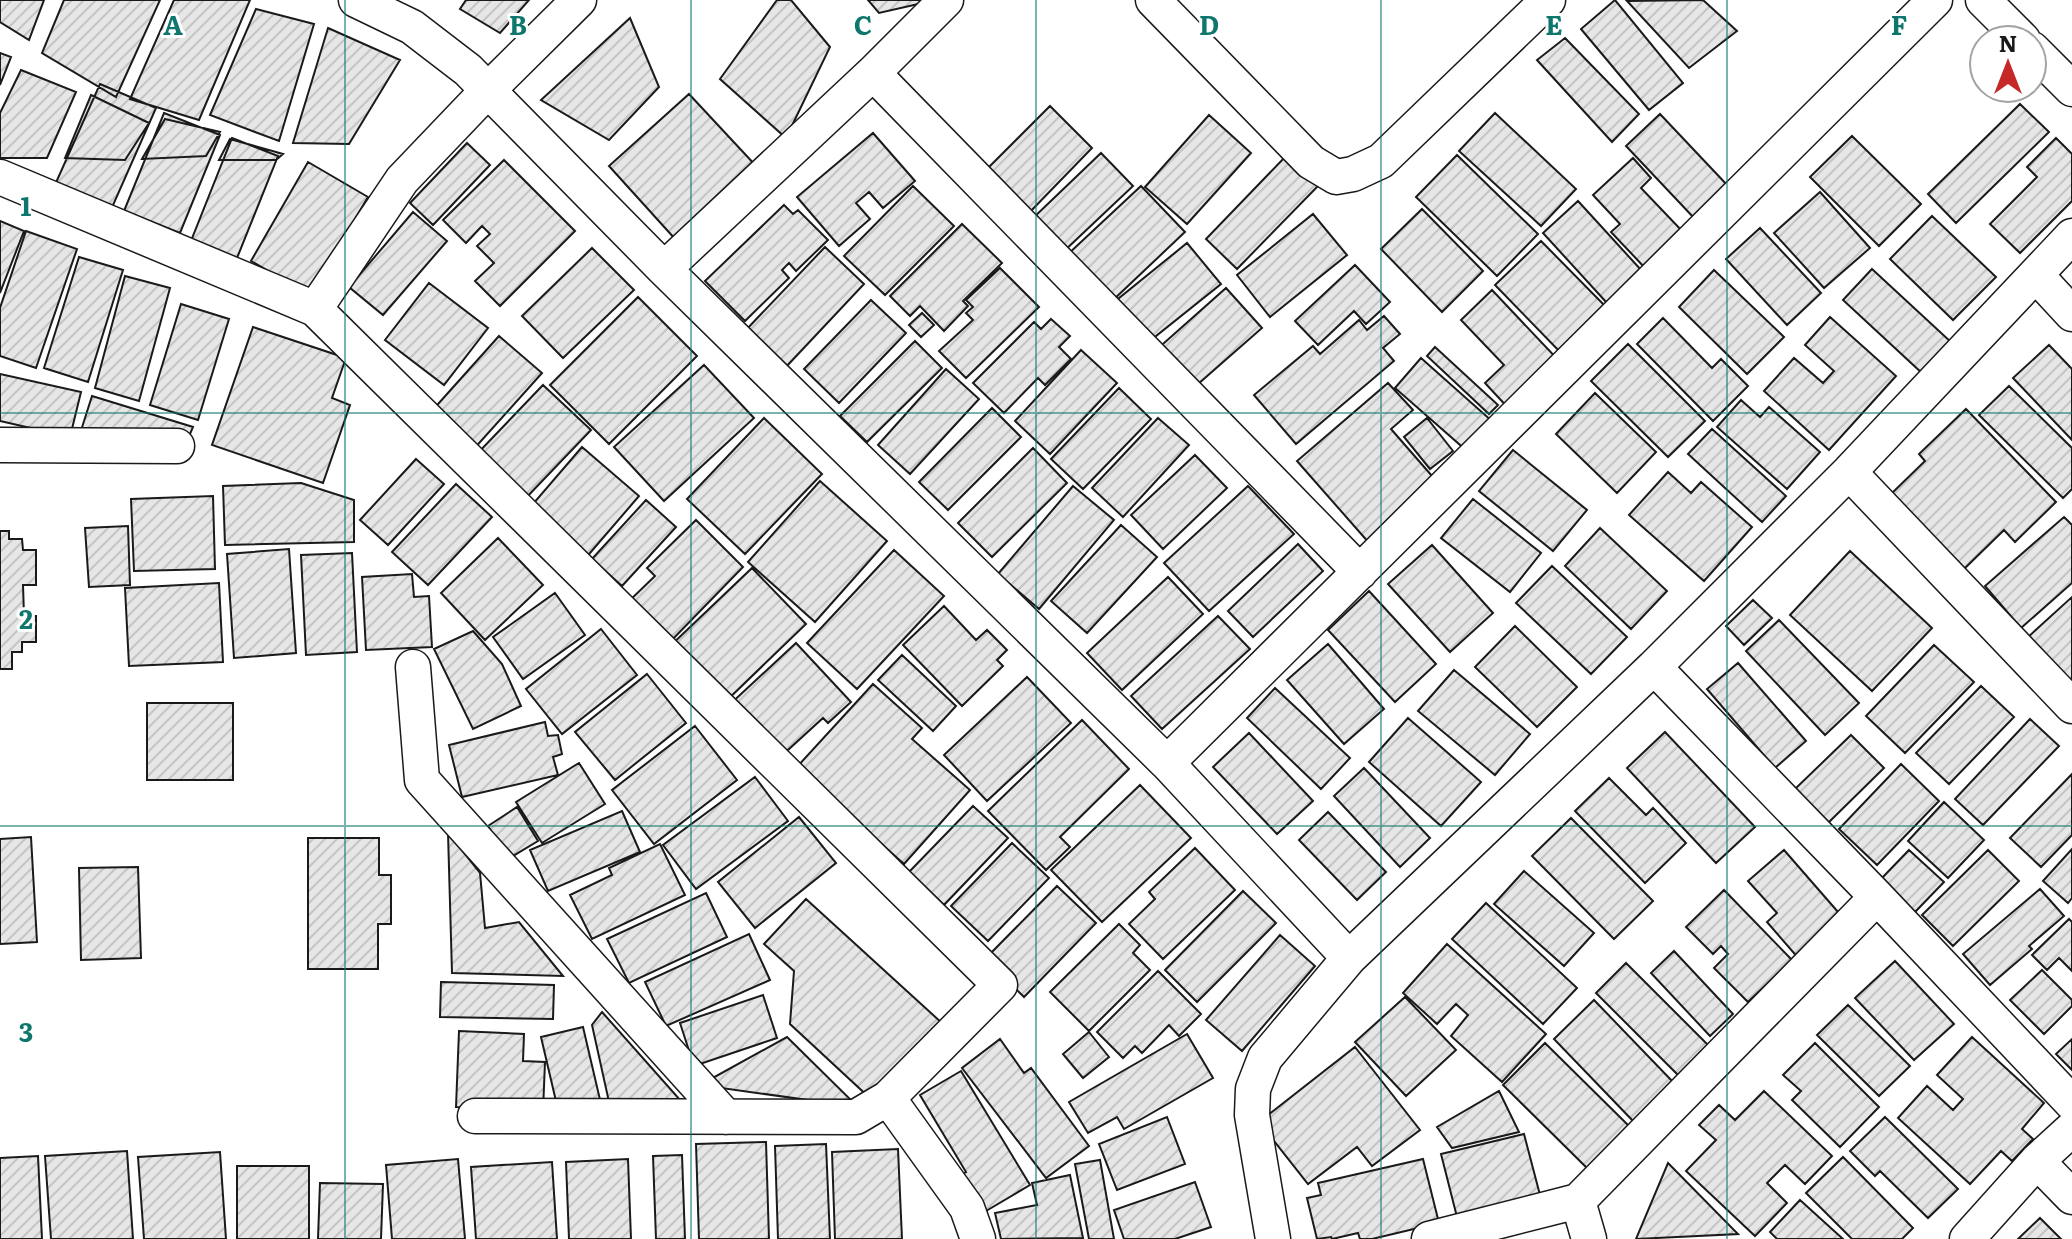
<svg xmlns="http://www.w3.org/2000/svg" width="2072" height="1239" viewBox="0 0 2072 1239" font-family="Literata,serif">
  <style>
    .building { fill: url(#building-hatch); stroke: #1a1a1a; stroke-width: 2 }
    .lines { fill: none; stroke-linecap: round; stroke-linejoin: round }
    .minor-casing { stroke: #1a1a1a; stroke-width: 37 }
    .minor { stroke: #fff; stroke-width: 34 }
    .grid { fill: none; stroke: #0f766e; stroke-width: 2; stroke-opacity: 0.55 }
    .grid-label { font-size: 26px; text-anchor: middle; font-weight: bold; fill: #0f766e; stroke: #fff; stroke-width: 6; stroke-linejoin: round; paint-order: stroke }
  </style>
  <defs>
    <pattern id="building-hatch" width="6" height="6" patternUnits="userSpaceOnUse" patternTransform="scale(2)"><rect width="6" height="6" fill="#e6e6e6"/><path d="M-1 1l2-2M0 6l6-6M5 7l2-2" fill="none" stroke="#c5c5c5"/></pattern>
  </defs>
  <rect width="100%" height="100%" fill="#fff"/>
  <path class="building" d="M0 0H44L29 40 0 22Z
    M64 0H160L116 97 42 53Z
    M174 0H250L199 120 130 99Z
    M466 0H529L500 33 460 9Z
    M777 0H791L830 47 786 138 720 79Z
    M868 0H926L927 2 879 13Z
    M1615 0 1683 83 1649 110 1581 29Z
    M1703 0 1737 31 1689 68 1627 1Z
    M256 9 314 24 279 141 210 115Z
    M630 18 659 87 609 140 541 100Z
    M328 28 400 60 349 144 293 143Z
    M1565 38 1639 114 1612 142 1537 60Z
    M0 53 11 57 0 85Z
    M21 70 76 92 47 158H0V113Z
    M100 84 156 108 110 212 54 187Z
    M689 94 757 167 676 240 609 166Z
    M91 95 149 123 125 160 65 158Z
    M2020 104 2049 132 1956 223 1928 194Z
    M1050 106 1092 148 1026 216 983 173Z
    M164 113 220 135 180 233 124 211Z
    M1495 113 1576 189 1541 226 1459 151Z
    M1660 114 1729 187 1695 219 1626 146Z
    M1209 115 1251 153 1187 224 1145 187Z
    M165 119 220 132 206 156 142 159Z
    M873 133 915 181 883 208 869 192 856 203 870 219 839 246 797 197Z
    M1852 136 1921 204 1879 246 1810 177Z
    M232 138 278 156 235 263 189 246Z
    M2056 138 2072 154V201L2020 253 1990 224 2037 177 2027 167Z
    M230 139 283 154 276 160H219Z
    M467 143 490 165 433 225 410 203Z
    M1101 153 1133 186 1062 253 1031 220Z
    M1287 155 1318 186 1237 269 1206 239Z
    M1457 155 1538 234 1497 276 1416 197Z
    M1633 158 1651 178 1641 188 1684 233 1646 269 1611 232 1620 224 1593 195Z
    M504 160 575 231 500 306 475 281 494 263 477 246 490 234 482 226 466 243 443 220Z
    M308 162 368 197 310 295 251 261Z
    M913 186 954 226 885 295 844 256Z
    M1141 186 1185 232 1111 302 1066 256Z
    M1820 192 1870 248 1824 288 1774 233Z
    M1578 201 1642 271 1607 303 1543 233Z
    M784 205 793 214 798 210 828 240 796 271 789 263 782 270 789 278 745 321 705 281Z
    M1422 209 1483 271 1442 312 1381 249Z
    M413 212 447 241 383 315 349 287Z
    M1313 214 1347 255 1270 317 1237 275Z
    M1932 216 1996 277 1953 320 1890 259Z
    M0 221 24 231 0 293Z
    M962 224 1002 263 963 301 968 306 944 331 920 306 910 316 890 296Z
    M1760 228 1821 293 1787 325 1726 259Z
    M26 231 77 249 36 368 0 356V308Z
    M1541 241 1610 311 1564 356 1495 285Z
    M1187 243 1221 284 1146 344 1113 303Z
    M825 247 864 284 785 368 745 331Z
    M592 248 634 290 563 358 522 316Z
    M79 257 123 270 88 382 44 368Z
    M1355 265 1390 302 1366 324 1354 311 1318 345 1295 321Z
    M1000 268 1039 307 966 378 939 351 973 320 966 313 973 307 966 300Z
    M1872 269 1952 343 1923 374 1843 300Z
    M1714 270 1784 337 1747 374 1679 307Z
    M125 276 170 288 139 401 95 388Z
    M429 283 488 328 444 385 385 340Z
    M1226 288 1262 328 1190 391 1155 351Z
    M1492 290 1561 363 1511 411 1485 383 1504 365 1461 320Z
    M638 297 697 356 609 444 550 385Z
    M871 300 906 333 839 403 804 369Z
    M181 304 229 319 198 420 150 405Z
    M922 313 934 325 921 337 909 325Z
    M1384 316 1400 334 1383 348 1394 361 1296 444 1254 395 1313 346 1320 354 1359 320 1367 330Z
    M1830 317 1896 376 1829 450 1764 391 1794 358 1823 383 1834 371 1805 345Z
    M1663 318 1712 368 1721 359 1748 386 1713 421 1637 344Z
    M1051 319 1070 336 1059 347 1071 359 1045 385 1038 378 1004 413 973 383 1034 322 1041 329Z
    M253 327 346 358 332 398 350 405 323 483 212 445Z
    M499 336 542 373 472 451 430 413Z
    M915 341 942 368 867 442 840 416Z
    M1628 344 1705 421 1668 457 1591 381Z
    M2049 345 2072 369V440L2013 378Z
    M1435 347 1498 405 1489 414 1427 356Z
    M1081 350 1117 383 1050 454 1015 421Z
    M1421 358 1493 422 1467 451 1395 388Z
    M704 365 754 418 664 501 614 447Z
    M946 369 979 399 910 474 878 445Z
    M0 374 81 392 70 437 0 421Z
    M1388 383 1413 410 1391 429 1439 484 1370 544 1297 461Z
    M543 385 591 430 523 501 475 456Z
    M2009 386 2072 448V489L2063 498 1979 415Z
    M1119 388 1151 419 1083 489 1051 459Z
    M1595 393 1656 452 1617 493 1556 434Z
    M92 396 193 427 185 446 78 440Z
    M1741 400 1760 417 1769 407 1820 452 1787 489 1717 427Z
    M992 408 1021 437 948 510 919 482Z
    M1966 409 2056 502 2015 542 2004 530 1964 569 1891 494 1925 461 1919 454Z
    M764 418 822 474 745 554 687 499Z
    M1158 418 1189 445 1123 517 1092 488Z
    M1427 418 1453 451 1430 469 1404 437Z
    M1712 429 1786 496 1762 522 1688 454Z
    M582 447 639 496 584 560 527 511Z
    M1033 448 1067 483 992 557 958 523Z
    M1513 450 1587 510 1553 551 1479 491Z
    M1195 455 1227 488 1163 549 1131 515Z
    M416 459 444 484 388 545 360 520Z
    M1668 472 1691 493 1701 482 1752 527 1704 581 1629 515Z
    M820 481 887 541 815 622 748 562Z
    M301 483 354 500V542L225 545 223 486Z
    M456 484 492 517 428 585 392 552Z
    M1073 486 1114 520 1039 609 998 574Z
    M1248 486 1294 534 1209 611 1164 563Z
    M213 496 215 569 134 571 131 499Z
    M1473 499 1541 553 1510 592 1441 538Z
    M646 500 676 527 622 586 592 559Z
    M2064 517 2072 525V583L2021 628 1985 586Z
    M696 520 743 567 667 645 626 604 655 576 647 568Z
    M1121 525 1157 557 1087 633 1051 601Z
    M128 526 130 585 89 587 85 528Z
    M1600 528 1667 591 1631 629 1565 566Z
    M0 531H9V539H22L23 550H36V585H23L24 616H36V642H22V652H12V669H0Z
    M498 538 543 585 485 640 441 593Z
    M1298 544 1323 571 1253 637 1228 611Z
    M1432 545 1493 613 1450 652 1388 584Z
    M289 549 296 653 234 658 227 554Z
    M894 550 944 596 857 689 807 643Z
    M1850 551 1932 628 1872 691 1790 615Z
    M352 553 357 652 306 655 301 555Z
    M1552 566 1627 637 1591 674 1516 603Z
    M752 568 806 624 722 705 667 649Z
    M412 574 414 597 429 596 432 647 366 650 362 577Z
    M1168 577 1203 614 1122 690 1087 653Z
    M219 583 223 662 129 666 125 588Z
    M1369 591 1436 664 1395 702 1328 630Z
    M555 593 585 635 523 679 493 637Z
    M2072 597V681L2068 684 2027 638Z
    M1753 600 1772 618 1744 645 1726 626Z
    M944 606 976 640 987 630 1007 650 997 660 1003 666 962 706 903 645Z
    M1218 616 1250 649 1162 729 1131 696Z
    M1779 620 1859 703 1825 735 1746 651Z
    M1515 626 1577 687 1537 727 1475 667Z
    M601 629 637 675 562 734 526 689Z
    M473 631 502 664 521 706 473 729 434 649Z
    M796 643 851 702 828 723 823 718 777 760 727 707Z
    M1328 644 1384 709 1344 744 1287 680Z
    M1934 645 1974 682 1905 753 1866 716Z
    M902 655 956 706 933 731 878 680Z
    M1738 663 1806 741 1775 768 1707 689Z
    M1454 670 1530 734 1495 775 1418 711Z
    M647 674 686 723 615 780 575 732Z
    M1027 677 1071 723 987 801 944 755Z
    M873 684 922 728 912 739 970 790 904 864 796 768Z
    M1981 686 2014 717 1949 784 1916 753Z
    M1275 688 1350 758 1321 789 1247 718Z
    M147 703H233V780H147Z
    M1408 718 1481 782 1441 826 1369 762Z
    M2030 719 2059 746 1983 825 1955 799Z
    M1082 720 1129 769 1060 837 1070 847 1046 870 988 811Z
    M545 722 548 736 558 735 562 754 553 757 558 775 462 797 449 745Z
    M695 726 737 780 654 844 612 790Z
    M1665 732 1755 827 1716 863 1627 768Z
    M1249 733 1313 801 1277 834 1213 767Z
    M1851 735 1884 768 1828 823 1795 789Z
    M579 763 605 804 542 843 516 802Z
    M1901 764 1939 801 1877 865 1839 829Z
    M1364 768 1430 838 1400 867 1334 796Z
    M2072 774V835L2041 867 2010 838Z
    M755 777 788 821 696 889 663 845Z
    M1609 778 1646 815 1653 808 1686 843 1645 883 1575 811Z
    M1140 785 1191 838 1102 922 1051 870Z
    M1944 802 1984 840 1948 878 1908 841Z
    M973 806 1008 838 944 905 909 872Z
    M517 807 538 841 508 859 488 826Z
    M622 811 640 852 548 891 530 850Z
    M1328 812 1386 872 1357 900 1299 840Z
    M799 817 836 863 755 928 718 882Z
    M1571 818 1653 901 1614 939 1532 856Z
    M448 833 480 873 485 928 519 922 563 976 452 973Z
    M31 837 37 942 0 944V839Z
    M308 838H379V875H391V924H378V969H308Z
    M1012 843 1049 878 988 941 951 906Z
    M660 844 685 895 592 939 570 895 612 875 609 868Z
    M1195 848 1235 890 1163 959 1129 924 1155 899 1149 892Z
    M2072 849V898L2068 903 2043 881Z
    M1784 850 1845 920 1800 960 1767 922 1777 913 1748 881Z
    M1909 850 1944 882 1915 912 1880 880Z
    M1988 850 2019 881 1953 946 1922 915Z
    M138 867 141 958 81 960 79 868Z
    M1524 871 1594 933 1564 966 1494 904Z
    M1057 886 1096 923 1024 997 985 959Z
    M2040 889 2064 916 2029 946 2032 949 1990 985 1963 954Z
    M1724 890 1792 960 1748 1002 1714 968 1728 954 1721 946 1713 954 1686 927Z
    M1243 891 1276 923 1197 1002 1165 970Z
    M706 893 727 937 629 983 607 939Z
    M806 899 943 1024 872 1100 790 1024 794 971 764 944Z
    M1486 903 1577 988 1543 1024 1452 939Z
    M2069 919 2072 922V971L2059 958 2047 970 2032 955Z
    M1119 924 1140 945 1133 953 1150 970 1089 1031 1050 992Z
    M749 934 770 980 666 1026 645 982Z
    M1280 935 1315 966 1242 1051 1206 1020Z
    M1447 944 1546 1034 1502 1082 1451 1036 1468 1015 1456 1004 1437 1024 1403 993Z
    M1674 951 1733 1014 1710 1036 1651 973Z
    M1895 961 1954 1024 1914 1060 1855 998Z
    M1626 963 1712 1049 1682 1079 1596 993Z
    M2042 970 2072 1000V1006L2044 1034 2010 1000Z
    M1158 971 1201 1014 1179 1036 1169 1025 1142 1053 1135 1046 1123 1058 1097 1032Z
    M441 982 554 985 553 1019 440 1017Z
    M763 995 777 1038 694 1066 680 1023Z
    M1405 997 1456 1050 1406 1096 1355 1042Z
    M1594 1000 1674 1083 1634 1122 1554 1039Z
    M1848 1005 1910 1066 1879 1096 1817 1035Z
    M602 1012 681 1101 611 1111 592 1025Z
    M583 1027 601 1104 559 1114 541 1037Z
    M459 1031 524 1034 523 1061 545 1062 543 1111 456 1107Z
    M1089 1032 1109 1057 1083 1078 1063 1054Z
    M1187 1034 1213 1078 1124 1129 1117 1117 1088 1133 1069 1102Z
    M787 1037 858 1107 700 1085Z
    M1972 1037 2044 1103 2022 1129 2033 1139 2012 1161 2001 1151 1970 1184 1898 1118 1927 1086 1953 1110 1963 1099 1937 1075Z
    M1000 1039 1024 1073 1031 1068 1089 1146 1046 1178 962 1068Z
    M2072 1039V1070L2056 1054Z
    M1545 1043 1632 1129 1590 1171 1503 1085Z
    M1815 1043 1879 1107 1840 1147 1792 1100 1801 1091 1783 1075Z
    M1355 1047 1420 1130 1372 1166 1357 1147 1308 1184 1259 1122Z
    M961 1071 1030 1185 981 1214 958 1176 966 1172 920 1095Z
    M1499 1091 1519 1132 1452 1148 1437 1127Z
    M1764 1091 1832 1156 1805 1184 1785 1165 1767 1183 1787 1203 1755 1236 1686 1171 1716 1140 1699 1125 1719 1105 1735 1120Z
    M1167 1117 1185 1164 1117 1190 1099 1144Z
    M1885 1117 1958 1189 1928 1218 1880 1171 1875 1176 1850 1151Z
    M1524 1134 1540 1195 1457 1217 1441 1154Z
    M766 1142 769 1239H699L696 1144Z
    M826 1144 830 1239H778L775 1146Z
    M898 1149 902 1239H835L832 1152Z
    M127 1151 133 1239H51L45 1156Z
    M220 1152 226 1239H144L138 1157Z
    M682 1155 685 1239H656L653 1156Z
    M38 1156 42 1239H0V1158Z
    M1843 1157 1913 1228 1902 1239H1852L1806 1193Z
    M458 1159 465 1239H392L386 1165Z
    M628 1159 631 1239H569L566 1162Z
    M1423 1159 1439 1223 1372 1239H1360L1358 1233 1332 1239 1331 1237 1317 1239 1307 1198 1321 1195 1318 1183Z
    M1100 1160 1114 1239H1089L1075 1164Z
    M552 1162 557 1239H476L471 1167Z
    M1668 1163 1738 1234 1636 1239Z
    M237 1166H309V1239H237Z
    M1070 1175 1083 1238 1001 1239 995 1213 1037 1205 1032 1183Z
    M1195 1182 1211 1227 1175 1239H1124L1114 1210Z
    M320 1183 383 1184 381 1239H318Z
    M1800 1200 1843 1239H1777L1770 1232Z
    M2040 1218 2061 1239H2018Z"/>
  <g class="lines">
    <g class="minor-casing">
      <path id="minor" d="M356 0 412 27 468 70 664 269 1167 763 1349 958
        M1153 0 1311 162 1336 177 1353 174 1381 161 1548 0
        M1983 0 2023 40
        M2032 49 2072 89
        M873 73 1360 572
        M0 177 315 309 1000 985 888 1098 856 1117 475 1116
        M664 269 873 73 946 0
        M2036 275 2072 314
        M315 309 402 180 487 91 579 0
        M0 445 177 446
        M1849 472 2072 706
        M413 667 422 780 726 1117
        M1654 667 1877 897 2072 1103
        M1167 763 1935 0
        M888 1098 967 1208 978 1239
        M2037 1161 2072 1197
        M1578 1201 1589 1239
        M1273 1239 1252 1115 1253 1089 1265 1058 1349 958 1654 667 1849 472 2072 236
        M1429 1239 1578 1201 1877 897
        M1967 1239 2037 1161 2072 1129"/>
    </g>
    <use href="#minor" class="minor"/>
  </g>
  <path class="grid" d="M345 0V1239M691 0V1239M1036 0V1239M1381 0V1239M1727 0V1239M0 413H2072M0 826H2072"/>
  <g class="grid-label">
    <text x="173" y="35">A</text>
    <text x="518" y="35">B</text>
    <text x="863" y="35">C</text>
    <text x="1209" y="35">D</text>
    <text x="1554" y="35">E</text>
    <text x="1899" y="35">F</text>
    <text x="26" y="216">1</text>
    <text x="26" y="629">2</text>
    <text x="26" y="1042">3</text>
  </g>
  <g transform="translate(2008 64)"><circle r="38" fill="#ffffff" stroke="#a3a3a3" stroke-width="2"/>
  <path d="M0-6L14 30L0 20L-14 30Z" fill="#c62828"/>
  <text y="-12" font-size="22" font-weight="bold" text-anchor="middle" fill="#1a1a1a">N</text>
  </g>
</svg>
